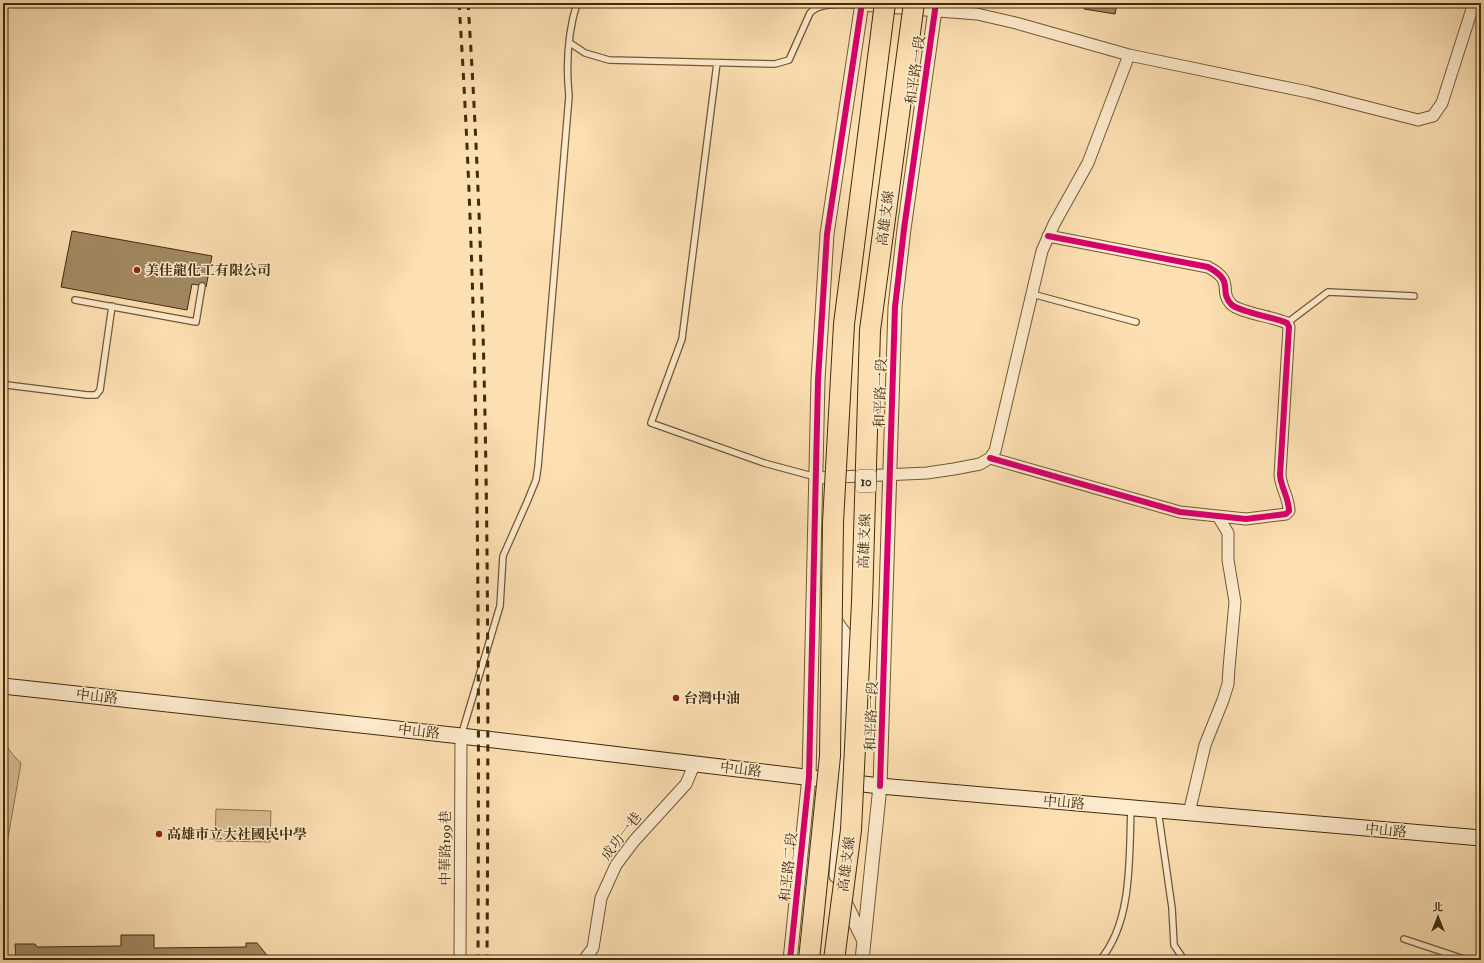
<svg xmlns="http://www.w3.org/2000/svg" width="1484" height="963" viewBox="0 0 1484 963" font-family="'IM FELL Double Pica','Noto Serif TC',serif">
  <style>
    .green { fill: #ddc196; stroke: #8e7651 }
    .building { fill: #a28962; stroke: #402b0c }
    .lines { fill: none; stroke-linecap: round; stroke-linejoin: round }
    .service-casing { stroke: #6f5836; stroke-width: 8 }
    .minor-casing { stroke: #6f5836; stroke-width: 13 }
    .tertiary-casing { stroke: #6f5836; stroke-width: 15 }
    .secondary-casing { stroke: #402b0c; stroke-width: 17 }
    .service { stroke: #feebcd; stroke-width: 5.5 }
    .minor { stroke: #feebcd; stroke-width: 11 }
    .tertiary { stroke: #feebcd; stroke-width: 13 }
    .secondary { stroke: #feebcd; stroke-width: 15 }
    .rail { stroke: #402b0c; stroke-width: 3; stroke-dasharray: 7 7; stroke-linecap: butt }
    .motorway-bridge-casing { stroke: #402b0c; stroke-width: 22; stroke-linecap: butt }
    .motorway-bridge { stroke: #fde0b2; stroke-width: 20 }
    .cycleway-casing { stroke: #feebcd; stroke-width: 8 }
    .cycleway { stroke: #d6006c; stroke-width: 6 }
    .poi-dot { fill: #8f2418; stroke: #feebcd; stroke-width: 1.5 }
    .labels { text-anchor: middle; stroke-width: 3; stroke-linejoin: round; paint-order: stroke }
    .shield { fill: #feebcd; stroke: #796546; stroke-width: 1 }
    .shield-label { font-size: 13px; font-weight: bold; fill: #402b0c }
    .street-label { font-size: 14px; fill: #402b0c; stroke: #feebcd }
    .poi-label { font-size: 14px; font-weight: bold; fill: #402b0c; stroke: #feebcd; text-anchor: start }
  </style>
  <rect width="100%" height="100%" fill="#fde0b2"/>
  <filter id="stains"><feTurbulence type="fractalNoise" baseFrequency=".005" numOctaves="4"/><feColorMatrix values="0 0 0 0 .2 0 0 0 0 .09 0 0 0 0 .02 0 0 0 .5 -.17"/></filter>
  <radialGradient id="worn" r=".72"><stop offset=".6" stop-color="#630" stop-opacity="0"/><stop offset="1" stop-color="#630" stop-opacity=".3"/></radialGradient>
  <path class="green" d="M3 741 13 755 21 763 3 867Z
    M216 809 271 811 270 842 215 841Z"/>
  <path class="building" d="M1085 3H1117L1115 14 1084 9Z
    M72 231 212 256 206 287 203 282 198 285 192 284 187 310 61 287Z
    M121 935H154V948L246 947V943H257L271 960H16L15 944H35L37 947 121 946Z"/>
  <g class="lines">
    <g class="service-casing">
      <path id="service" d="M570 43 585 53 609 60 775 64 789 60 810 13C820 1 846 5 861 5
        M717 63 682 339 651 423 764 463 816 477
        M1032 294 1136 322
        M75 300 196 322 202 286
        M1287 323 1328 292 1414 296
        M3 387 7 385 87 395H96L100 390 112 306
        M461 736 500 606 503 556 527 502 536 480 538 467 569 96C566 66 568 32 577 3
        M1158 810 1172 908 1174 945 1184 960
        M1404 939 1467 960
        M1100 960C1133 922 1129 856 1131 808"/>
    </g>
    <g class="minor-casing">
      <path id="minor" d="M862 5 977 14 1016 23 1129 55 1308 92 1418 120 1433 116 1442 103 1474 3
        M990 458 1180 512 1246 519 1286 514 1289 511C1289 498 1281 488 1280 475L1289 327 1287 323C1274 317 1238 312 1231 304 1218 290 1236 282 1208 267L1048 236
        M817 478 927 473 954 469 980 464 990 458 995 451 1042 251 1054 224 1088 163 1129 55
        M1189 813 1205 745 1223 700 1228 684 1229 668 1235 602 1228 560V533L1219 518
        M460 960 461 736
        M584 960 593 948 601 898 616 865 634 841 686 784 695 763"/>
    </g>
    <g class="tertiary-casing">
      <path id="tertiary" d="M832 616 846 636 842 781 836 876
        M843 898 864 941
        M790 960 809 777 818 380 827 234 862 3
        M862 960 880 786 895 307 904 229 936 3"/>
    </g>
    <g class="secondary-casing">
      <path id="secondary" d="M3 686 461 736 880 786 1481 838"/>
    </g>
    <use href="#service" class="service"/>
    <use href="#minor" class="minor"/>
    <use href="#tertiary" class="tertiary"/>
    <use href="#secondary" class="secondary"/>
    <path class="rail" d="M459 3C480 322 479 641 478 960
      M468 3C489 322 489 641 487 960"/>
    <g class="motorway-bridge-casing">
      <path id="motorway-bridge" d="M809 960 830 756 833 522 844 324 885 3
        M834 960 851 830 862 602 870 330 914 3"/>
    </g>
    <use href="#motorway-bridge" class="motorway-bridge"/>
    <g class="cycleway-casing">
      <path id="cycleway" d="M990 458 1180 512 1246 519 1286 514 1289 511C1289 498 1281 488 1280 475L1289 327 1287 323C1274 317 1238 312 1231 304 1218 290 1236 282 1208 267L1048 236
        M880 786 895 307 904 229 936 3
        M790 960 809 777 818 380 827 234 862 3"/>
    </g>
    <use href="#cycleway" class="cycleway"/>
  </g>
  <g class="poi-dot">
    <circle cx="137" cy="270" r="4"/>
    <circle cx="676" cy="698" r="4"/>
    <circle cx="159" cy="834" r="4"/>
  </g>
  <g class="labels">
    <rect class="shield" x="856" y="470" width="20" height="22" rx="3"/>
    <g class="shield-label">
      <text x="866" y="486">10</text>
    </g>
    <g class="street-label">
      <text transform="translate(915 70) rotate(-82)" y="5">和平路一段</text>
      <text transform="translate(885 218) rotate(-83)" y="5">高雄支線</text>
      <text transform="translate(880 393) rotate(-88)" y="5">和平路一段</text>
      <text transform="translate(864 541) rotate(-88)" y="5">高雄支線</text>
      <text transform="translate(97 696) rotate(6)" y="5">中山路</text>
      <text transform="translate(871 716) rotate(-88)" y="5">和平路一段</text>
      <text transform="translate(419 731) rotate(6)" y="5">中山路</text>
      <text transform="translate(741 769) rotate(7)" y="5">中山路</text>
      <text transform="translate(1064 802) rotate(5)" y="5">中山路</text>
      <text transform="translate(1386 830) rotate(5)" y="5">中山路</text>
      <text transform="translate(621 836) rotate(-52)" y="5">成功一巷</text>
      <text transform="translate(445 848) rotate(-90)" y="5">中華路199巷</text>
      <text transform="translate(846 864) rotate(-83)" y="5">高雄支線</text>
      <text transform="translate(788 867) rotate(-84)" y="5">和平路二段</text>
    </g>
    <g class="poi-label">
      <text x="145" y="275">美佳龍化工有限公司</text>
      <text x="684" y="703">台灣中油</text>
      <text x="167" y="839">高雄市立大社國民中學</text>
    </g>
  </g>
  <rect width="1484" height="963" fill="none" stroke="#fde0b2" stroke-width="16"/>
  <rect x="4" y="4" width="1476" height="955" fill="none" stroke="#402b0c" stroke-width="2"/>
  <rect x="8" y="8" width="1468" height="947" fill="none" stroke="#402b0c"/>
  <g transform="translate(1438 917)" stroke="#feebcd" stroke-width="3" paint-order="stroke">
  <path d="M0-3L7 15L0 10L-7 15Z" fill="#402b0c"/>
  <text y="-6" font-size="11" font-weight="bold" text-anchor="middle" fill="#402b0c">北</text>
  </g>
  <rect width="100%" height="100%" filter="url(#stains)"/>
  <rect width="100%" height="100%" fill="url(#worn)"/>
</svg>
